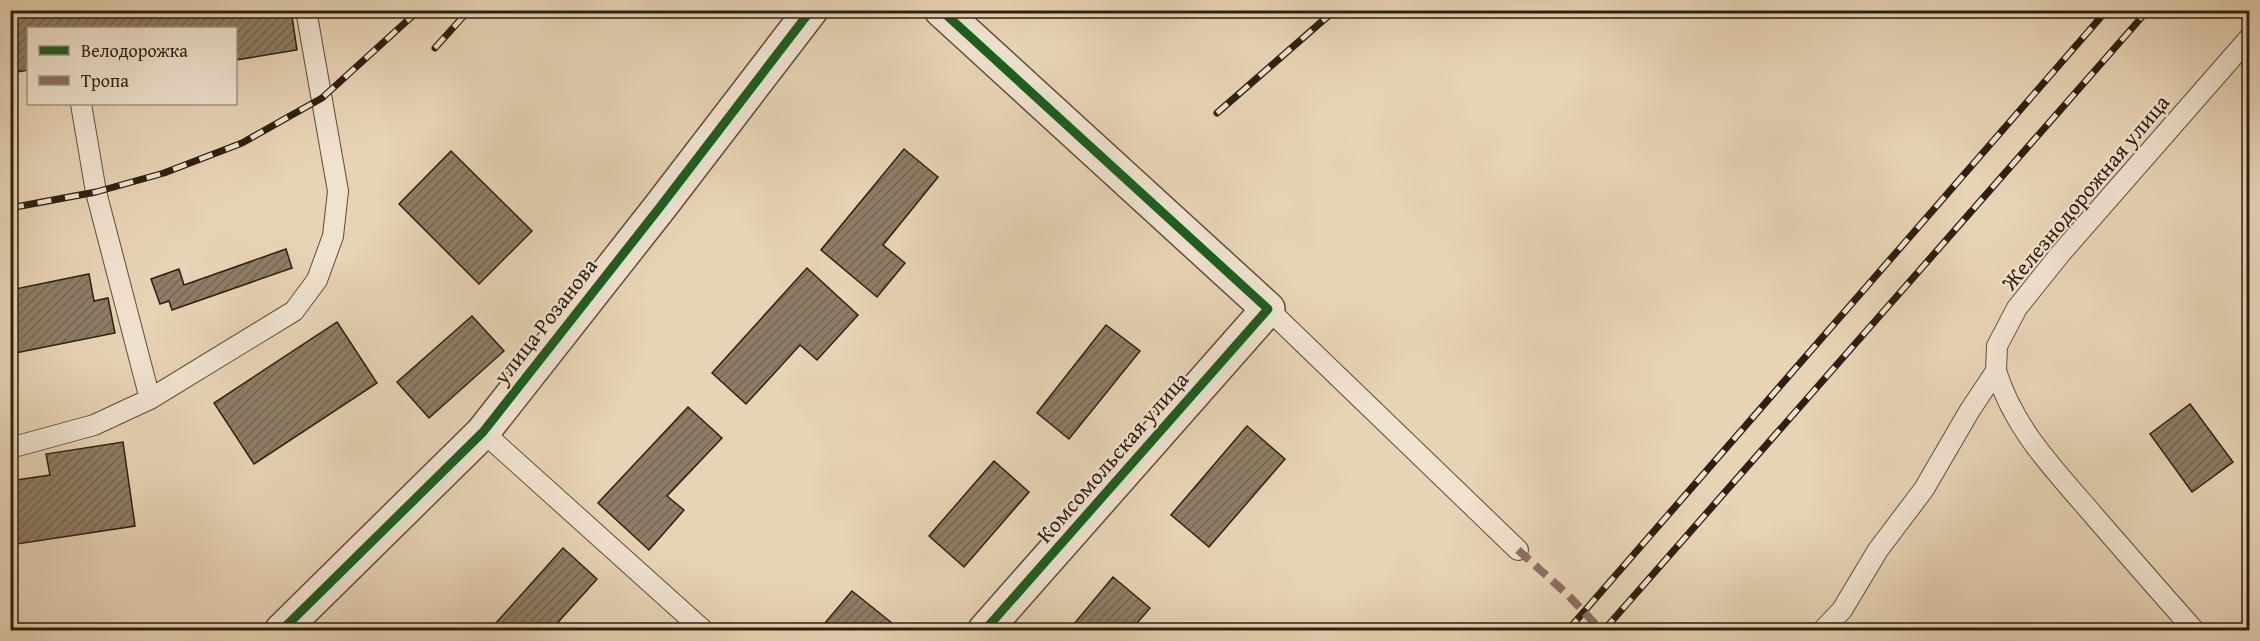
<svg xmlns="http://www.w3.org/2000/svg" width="2260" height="641" viewBox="0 0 2260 641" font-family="'Gentium Book Plus',serif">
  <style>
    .building { fill: url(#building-hatch); stroke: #2e2010; stroke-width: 1.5 }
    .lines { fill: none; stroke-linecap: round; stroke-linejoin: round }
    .service-casing { stroke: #5c4d39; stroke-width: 22 }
    .minor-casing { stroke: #5c4d39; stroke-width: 36 }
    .service { stroke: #efe2cf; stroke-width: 20 }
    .minor { stroke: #efe2cf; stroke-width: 33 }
    .rail-casing { stroke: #2e2010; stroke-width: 7 }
    .rail { stroke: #efe2cf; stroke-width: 4.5; stroke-dasharray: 14; stroke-linecap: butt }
    .quiet { stroke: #8d6e63; stroke-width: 8; stroke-dasharray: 15 8; stroke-linecap: butt }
    .cycleway-casing { stroke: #efe2cf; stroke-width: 13 }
    .cycleway { stroke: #1b5e20; stroke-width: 9 }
    .labels { text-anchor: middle; stroke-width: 4.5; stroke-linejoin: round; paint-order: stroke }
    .street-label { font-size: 22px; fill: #2e2010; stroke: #efe2cf }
  </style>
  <defs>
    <pattern id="building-hatch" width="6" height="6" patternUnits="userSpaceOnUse" patternTransform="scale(1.5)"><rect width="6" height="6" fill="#8e7d66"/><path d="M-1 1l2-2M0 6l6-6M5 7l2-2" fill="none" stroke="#746653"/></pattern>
  </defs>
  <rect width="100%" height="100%" fill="#e7d3b5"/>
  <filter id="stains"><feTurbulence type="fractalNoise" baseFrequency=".00333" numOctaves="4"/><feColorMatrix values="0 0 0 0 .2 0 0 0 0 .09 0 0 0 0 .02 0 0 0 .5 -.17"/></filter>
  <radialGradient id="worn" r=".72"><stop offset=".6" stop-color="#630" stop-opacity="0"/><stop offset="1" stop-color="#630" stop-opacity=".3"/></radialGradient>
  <path class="building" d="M10 10H291L297 50 236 60V28H28V70L10 73Z
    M904 149 938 177 883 245 905 263 877 297 821 250Z
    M451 151 532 231 479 284 399 204Z
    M286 249 292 268 172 310 169 301 160 304 151 279 179 269 184 285Z
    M807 268 858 315 817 360 800 345 746 404 712 373Z
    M89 274 94 301 108 298 115 333 10 354V290Z
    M472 316 504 351 429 418 397 382Z
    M337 322 377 383 254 464 214 403Z
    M1106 325 1140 351 1069 439 1037 413Z
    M2190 404 2233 462 2192 492 2150 434Z
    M688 407 722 438 667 496 684 510 649 550 598 503Z
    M1247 426 1285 459 1209 547 1171 515Z
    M123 442 135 526 17 544 10 503V481L50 475 46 454Z
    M994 461 1029 492 964 567 929 536Z
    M563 548 597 579 551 630H504L496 623Z
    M1113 577 1150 608 1131 630H1069Z
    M852 591 892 623 886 630H819Z"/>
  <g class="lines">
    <g class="service-casing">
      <path id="service" d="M81 104 96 192 150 399
        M1268 309 1518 550
        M1996 371C2015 431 2055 470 2095 517 2128 555 2161 593 2194 630
        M483 432 703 630
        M10 448 94 425 150 399 294 311 317 280 333 236 338 191 306 10
        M1823 630 1842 610 1878 550 1924 489 1970 410 1996 371 1997 346 2017 308 2061 253 2250 37"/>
    </g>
    <g class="minor-casing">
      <path id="minor" d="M941 10 1268 309 985 630
        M282 630 483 432 660 207 811 10"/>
    </g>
    <use href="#service" class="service"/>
    <use href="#minor" class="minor"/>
    <g class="rail-casing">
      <path id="rail" d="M435 48 469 10
        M1217 113 1335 10
        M10 208 96 192 164 173 242 143 322 98 419 10
        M1568 630 2107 10
        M1604 630 2148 10"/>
    </g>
    <use href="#rail" class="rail"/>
    <path class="quiet" d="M1518 550 1567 594 1601 630"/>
    <g class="cycleway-casing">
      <path id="cycleway" d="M941 10 1268 309 985 630
        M282 630 483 432 660 207 811 10"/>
    </g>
    <use href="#cycleway" class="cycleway"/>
  </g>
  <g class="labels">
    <g class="street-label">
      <text transform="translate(2085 192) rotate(-50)" y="8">Железнодорожная улица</text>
      <text transform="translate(545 321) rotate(-52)" y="8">улица Розанова</text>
      <text transform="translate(1112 457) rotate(-49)" y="8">Комсомольская улица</text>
    </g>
  </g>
  <rect width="2260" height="641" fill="none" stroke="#e7d3b5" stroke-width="36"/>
  <rect x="12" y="12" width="2236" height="617" fill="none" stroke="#2e2010" stroke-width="3"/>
  <rect x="18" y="18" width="2224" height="605" fill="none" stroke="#2e2010" stroke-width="1.5"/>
  <rect x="27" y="27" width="210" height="78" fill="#efe2cf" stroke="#a29483" stroke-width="1.5"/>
  <rect x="39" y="46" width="30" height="9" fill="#1b5e20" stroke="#a29483" stroke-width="1.5"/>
  <text x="81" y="57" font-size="18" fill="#2e2010">Велодорожка</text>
  <rect x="39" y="76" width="30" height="9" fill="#8d6e63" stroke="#a29483" stroke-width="1.5"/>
  <text x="81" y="87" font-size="18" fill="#2e2010">Тропа</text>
  <rect width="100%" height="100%" filter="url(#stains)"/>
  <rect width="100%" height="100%" fill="url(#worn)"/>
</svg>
